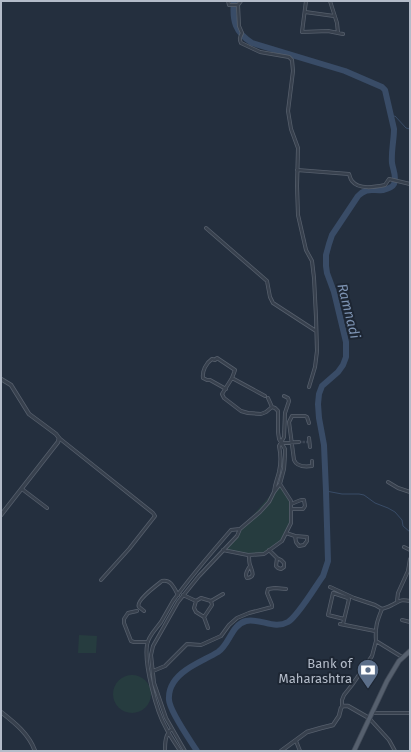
<svg xmlns="http://www.w3.org/2000/svg" width="411" height="752" viewBox="0 0 411 752" font-family="'Fira Sans',sans-serif">
  <style>
    .green { fill: #263c3f }
    .lines { fill: none; stroke-linecap: round; stroke-linejoin: round }
    .stream { stroke: #394c67; stroke-width: 1 }
    .river { stroke: #394c67; stroke-width: 6 }
    .minor-tunnel { stroke: #3a4453; stroke-width: 2.5; stroke-dasharray: 2.5 1; stroke-linecap: butt }
    .minor-casing { stroke: #565f6c; stroke-width: 4 }
    .tertiary-casing { stroke: #565f6c; stroke-width: 4.5 }
    .primary-casing { stroke: #414a57; stroke-width: 5.5 }
    .minor { stroke: #38414e; stroke-width: 2.5 }
    .tertiary { stroke: #38414e; stroke-width: 3 }
    .primary { stroke: #56606e; stroke-width: 4 }
    .labels { text-anchor: middle; stroke-width: 4; stroke-linejoin: round; paint-order: stroke }
    .poi-label { font-size: 13px; fill: #b4bcc9; stroke: #1d2633; text-anchor: end }
    .water-label { font-size: 14px; font-style: italic; fill: #7c92b1; stroke: #1d2633 }
  </style>
  <rect width="100%" height="100%" fill="#242f3e"/>
  <path class="green" d="M280 484 291 501V523L282 541 264 554 248 555 223 550Z
    M79 635 97 636 96 653H78Z
    M113 694a19 19 0 1 1 38 0a19 19 0 1 1-38 0Z"/>
  <g class="lines">
    <path class="stream" d="M391 117 395 116 406 128 410 129
      M326 491 342 494H359L364 495 375 503 388 508 395 512 402 520 403 526 410 532"/>
    <path class="river" d="M197 751C190 740 170 712 169 700 168 687 176 677 186 670 196 663 208 658 218 652 230 644 231 625 246 621 261 618 274 630 288 622 298 616 315 587 323 576L328 561 326 491 324 445 319 418 318 404 319 394 322 386 338 372 343 365 346 357V342L334 292 327 273 326 266V255L329 244 332 235 358 196C367 187 372 191 383 190 387 189 392 188 394 184 397 177 393 170 392 163 391 151 394 140 394 129L385 90 382 87 345 71 252 43C235 32 232 21 234 1"/>
    <path class="minor-tunnel" d="M299 442H309"/>
    <g class="minor-casing">
      <path id="minor" d="M228 1 229 5H238L241 1
        M306 1 302 32 328 31 343 34
        M330 1 337 23 338 33
        M238 5 239 26 242 33C240 37 239 39 241 43L260 52 289 57 292 60 293 71 288 111 291 129 298 148 297 186 298 215 306 250 312 261 314 278 316 317 317 351 315 367 309 387
        M305 12 334 16
        M297 170 349 174C350 176 350 179 352 181 359 190 375 187 385 185L389 179 410 184
        M206 228 267 281 270 297 273 303 316 331
        M232 378 265 396
        M268 398 272 407
        M309 423 307 417 305 416H292L289 422 294 460C297 467 305 467 312 466V461
        M59 438 153 513 155 516 129 549 101 580
        M309 438 310 447
        M282 443 299 442
        M388 482 398 488 410 492
        M22 489 47 508
        M274 492C275 483 277 480 279 472 281 463 281 455 279 446L284 437 285 413 289 401 288 398 284 396
        M291 504 301 500H304L305 506 303 509H291
        M286 533 295 536 307 537V541L304 545 299 546 296 542 295 536
        M404 547 410 550
        M223 550 248 555 264 554 282 541 291 523V501L280 484
        M269 550 277 558 281 560 284 563V567L281 569 278 568 276 566 277 558
        M249 555C249 559 249 562 250 565 252 571 256 577 247 578 244 574 248 569 250 566
        M330 587 354 598 375 605 382 609
        M183 595 196 601 201 598 211 601 212 605 204 617 196 612 194 608 196 601
        M211 601 223 594
        M397 601 398 593 408 571 410 559
        M137 611 128 613 124 619V623L131 641 134 642H148
        M144 611C144 611 139 607 139 607 135 601 157 585 162 581 171 579 174 588 178 595
        M204 617 208 628
        M402 620 410 622
        M340 624 375 631
        M343 624 349 599 348 598 333 593 328 615 344 619
        M376 641C375 627 377 621 382 609 385 608 389 607 392 605 400 601 400 599 410 601
        M153 671 165 666 187 644 201 645 221 636 229 625 237 618 249 613 272 607V605L267 593 268 589 275 588 286 589
        M342 706V700L344 695 352 685 372 656 376 641 402 657
        M372 713H410
        M369 718 389 740 395 751
        M296 741 300 751
        M165 751C165 743 165 734 172 729
        M180 751C175 743 170 736 166 728 156 711 144 664 147 645 148 636 156 629 161 622 165 615 169 608 173 601 191 576 211 553 231 530L240 529 260 512 269 502 274 492 280 484 284 469 285 455V449L279 439 278 432V411L275 408 272 407 266 412 261 414 248 413 241 411 224 398 222 394 232 378 235 370 217 358 215 360 212 359C206 363 202 371 203 378L207 380H210L226 389
        M185 751 166 718 154 683 151 655 153 646 178 602 199 576 237 536 240 529"/>
    </g>
    <g class="tertiary-casing">
      <path id="tertiary" d="M1 379 11 385 29 414 56 434 59 438 58 442 1 515
        M1 712C15 723 29 734 35 751
        M281 751 307 732 321 728 333 725 339 716 341 708 343 706H348L369 718"/>
    </g>
    <g class="primary-casing">
      <path id="primary" d="M354 751 387 681 399 661 410 651"/>
    </g>
    <use href="#minor" class="minor"/>
    <use href="#tertiary" class="tertiary"/>
    <use href="#primary" class="primary"/>
  </g>
  <defs>
    <g id="bank-pin" transform="scale(1.15)"><path d="M0 17L-7.5 6A9.5 9.5 0 1 1 7.5 6Z" fill="#5c6f8a" stroke="#1d2633"/><path d="M-6-4H6V4H-6ZM0-2.3a2.3 2.3 0 1 0 0 4.6a2.3 2.3 0 1 0 0-4.6Z" fill="#fff"/></g>
  </defs>
  <g fill-rule="evenodd">
    <use href="#bank-pin" x="368" y="670"/>
  </g>
  <g class="labels">
    <g class="poi-label">
      <text x="352" y="668">Bank of<tspan x="352" dy="15">Maharashtra</tspan></text>
    </g>
    <g class="water-label">
      <text transform="translate(349 311) rotate(76)" y="5">Ramnadi</text>
    </g>
  </g>
  <rect width="411" height="752" fill="none" stroke="#b4bcc9" stroke-width="4"/>
</svg>
